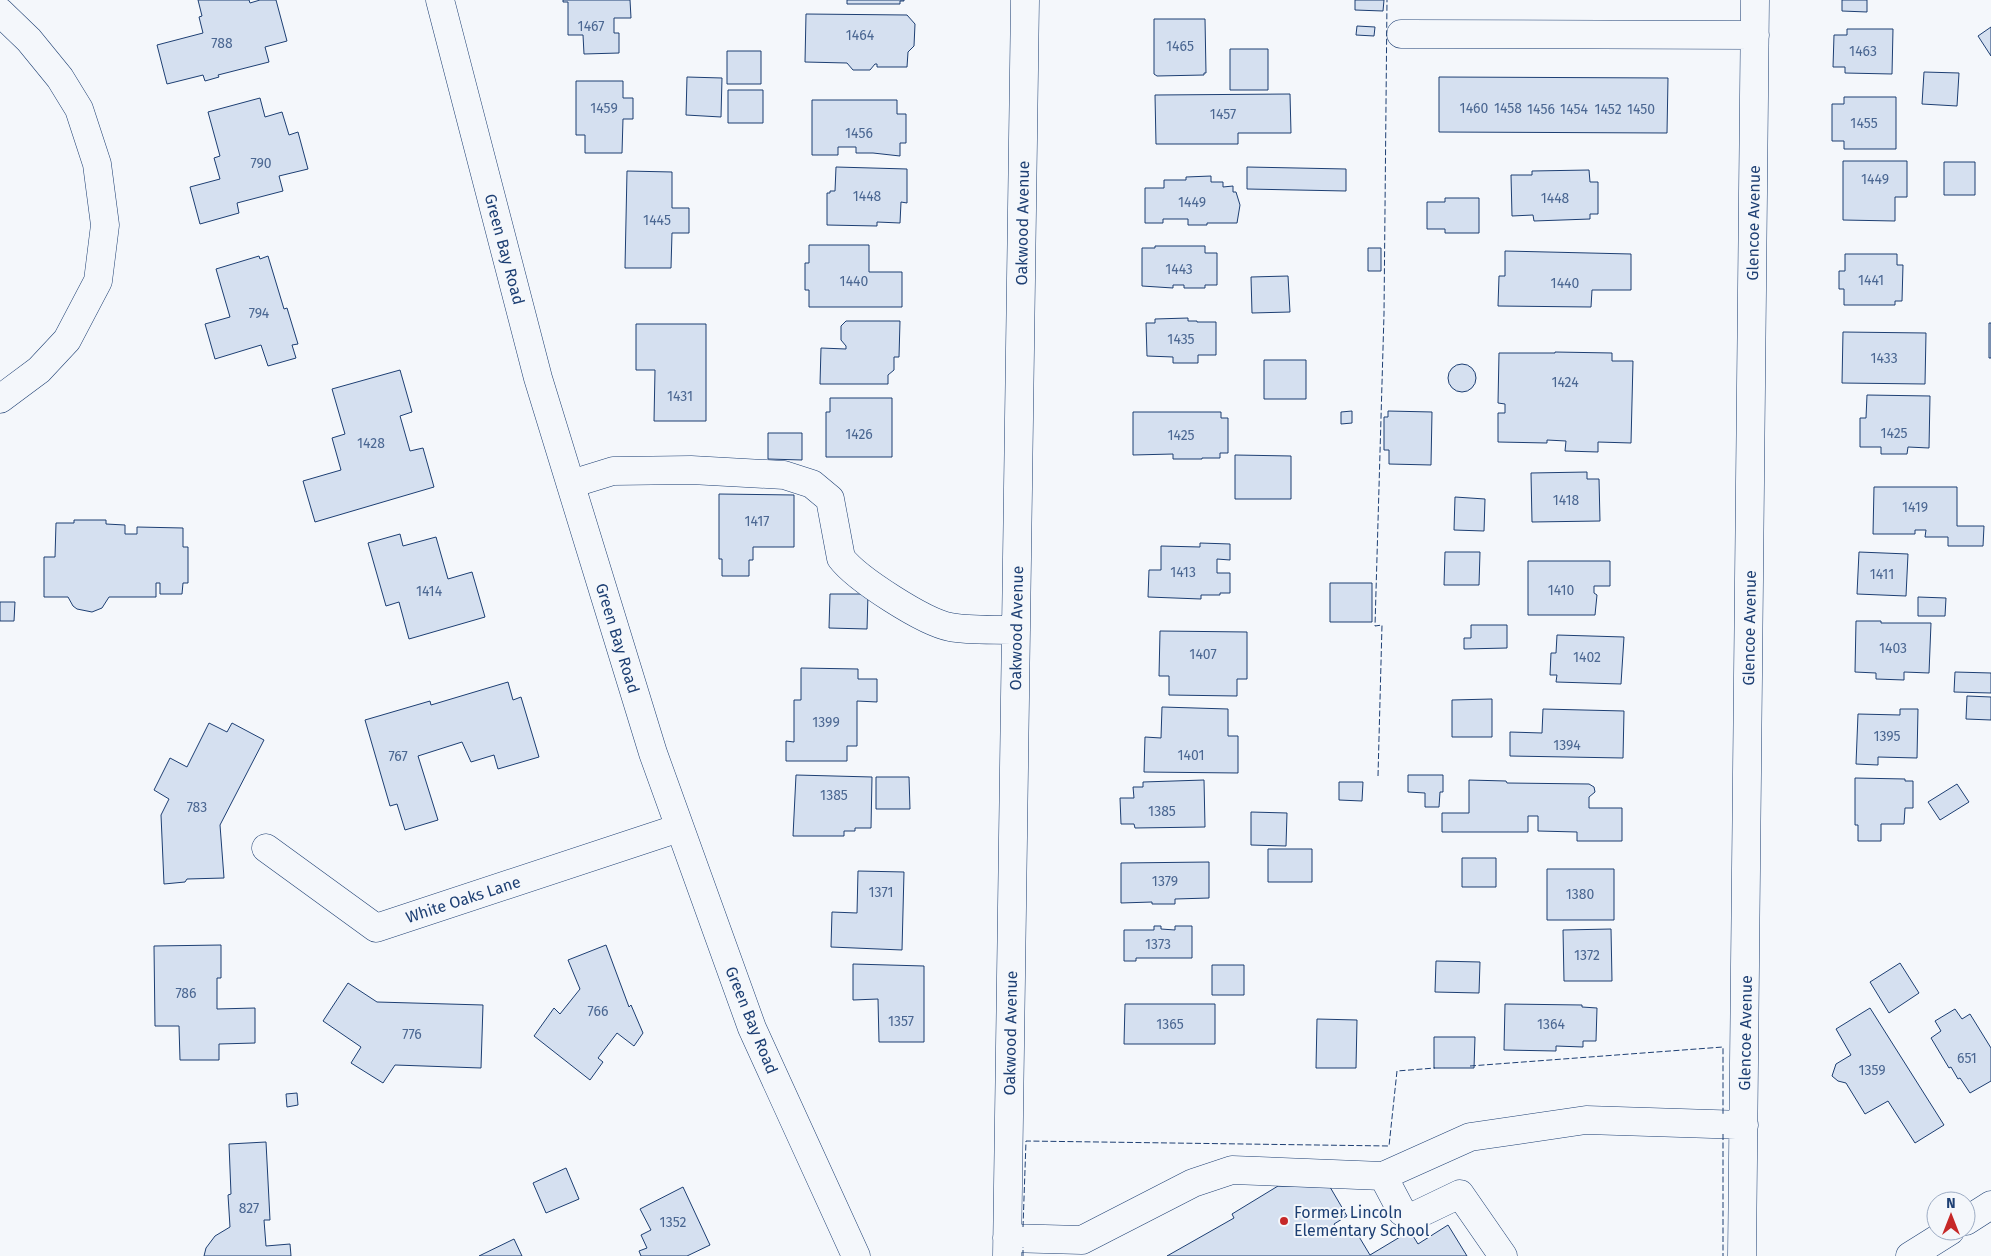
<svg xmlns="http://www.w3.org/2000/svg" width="1991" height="1256" viewBox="0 0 1991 1256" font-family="'Fira Sans',sans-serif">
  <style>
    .building { fill: #d5e0f0; stroke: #1d3f73 }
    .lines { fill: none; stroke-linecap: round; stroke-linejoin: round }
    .minor-casing { stroke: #1d3f73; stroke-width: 29 }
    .major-casing { stroke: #1d3f73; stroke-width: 29 }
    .minor { stroke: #f4f7fb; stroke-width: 28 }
    .major { stroke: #f4f7fb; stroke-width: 28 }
    .fence { stroke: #1d3f73; stroke-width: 1; stroke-dasharray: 6 2.5; stroke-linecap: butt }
    .poi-dot { fill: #c62828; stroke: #f4f7fb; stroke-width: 2 }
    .labels { text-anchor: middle; stroke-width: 4; stroke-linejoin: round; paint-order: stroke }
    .number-label { font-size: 14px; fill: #4b6792 }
    .street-label { font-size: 16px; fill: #1d3f73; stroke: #f4f7fb }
    .poi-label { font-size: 16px; fill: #1d3f73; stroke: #f4f7fb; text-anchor: start }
  </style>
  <rect width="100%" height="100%" fill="#f4f7fb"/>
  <path class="building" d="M198 0H249L250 3 260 0H276L287 41 265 47 269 62 218 75 219 77 205 81 203 75 167 84 157 45 203 33 199 17 202 16Z
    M563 0H630L631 18H614V33H619V53L584 54 583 35H568V2H563Z
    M847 0H904V1H900V4H847Z
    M1355 0H1384L1383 11 1355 10Z
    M1842 0H1867V12L1842 11Z
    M806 14 907 15 915 24 914 46 908 52 907 67H877V64H875L870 70H853L847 63 805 62Z
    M1154 19H1205L1206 73H1204V75L1157 76 1154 74Z
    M1357 26 1375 27 1374 36 1356 35Z
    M1991 27V56L1978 36Z
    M1847 29H1893L1892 74 1845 73V67H1833L1834 35H1847Z
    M1230 49H1268V90H1230Z
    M727 51H761V84H727Z
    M1924 72 1959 73 1957 106 1922 104Z
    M687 77 722 78 721 117 686 115Z
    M1439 77 1668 78 1667 133 1439 132Z
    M576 81H623V98H633V119H623L622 153H585V135H576Z
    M728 90H763V123H728Z
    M1290 94 1291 133H1238V144H1156L1155 95Z
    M1844 97H1896V149H1844V141H1832V104H1844Z
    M260 98 265 117 282 112 289 135 298 132 308 169 279 176 283 191 237 203 239 213 200 224 190 187 220 179 214 158 220 156 208 112Z
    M812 100H897V114H906V143H900V156L873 153H856V147H838V155H812Z
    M1843 161H1907V197H1895V221L1843 220Z
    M1944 162H1975V195H1944Z
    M836 167 907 169V203L901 202 900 223 877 222V226L827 225V193H830V191H835Z
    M1247 167 1346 169V191L1247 189Z
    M1589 170 1590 182H1598V214H1590V219L1534 221 1533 215 1512 216 1511 175H1532V171Z
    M627 171 672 172V208H689V233H672L671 268H625Z
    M1211 176V182H1223V187L1233 186V192H1236L1240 205 1237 223H1207V225H1188V219H1163V223H1145V188H1164V180H1186V177Z
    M1445 198H1479V233H1445V229H1427V202H1445Z
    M809 245H869V272H902V307H809V290H805V263H809Z
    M1155 246H1205V253H1217V285H1205V288H1184V285H1173V288L1142 286V248H1155Z
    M1368 248H1381V271H1368Z
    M1505 251 1631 254V290H1592L1591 307 1498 306 1499 276H1505Z
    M1845 254H1897V265H1903L1902 301H1895V305H1844V289H1839V271H1845Z
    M259 256 260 259 268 256 284 309 287 308 298 344 292 345 296 358 268 366 261 345 215 359 205 324 230 317 216 269Z
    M1288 276 1290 312 1252 313 1251 277Z
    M1188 318V321H1197V322H1216V355H1198V363H1173V357L1147 356 1146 323H1155V319Z
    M846 321H900L899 357H894V370L888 375V384H820L821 348 846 349V346L841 340V326Z
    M1989 323H1991V358H1989Z
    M636 324H706V421H654L655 370H636Z
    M1843 332 1926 333 1925 384 1842 383Z
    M1555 352 1612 353V361H1633L1631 443 1598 442V452L1565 451 1566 441 1547 440V443L1498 442V413H1505V404L1498 403 1499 353H1555Z
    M1264 360H1306V399H1264Z
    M1448 378a14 14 0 1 1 28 0a14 14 0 1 1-28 0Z
    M400 370 412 412 400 416 410 451 423 448 434 487 315 522 303 481 341 470 332 438 345 434 332 389Z
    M1867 395 1930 396 1929 448 1908 447 1907 454H1881V447H1860V418H1866Z
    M830 398H892V457H826V412H830Z
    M1352 411V423L1341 424V412Z
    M1388 411 1432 412 1431 465 1389 464V450H1384V417H1388Z
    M1133 412H1221V418H1228V453H1220V458H1202V459H1173V454L1133 455Z
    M768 433H802V460L768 459Z
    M1235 455 1291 456V499H1235Z
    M1587 472V479H1599L1600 521 1532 522 1531 473Z
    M1874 487H1957V526H1984L1983 546H1948V537H1925L1926 530H1915V534H1873Z
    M719 494 794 495V547H753V560H749V576H722V559H719Z
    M1455 497 1485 499 1484 531 1454 530Z
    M74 520H106V524L125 525V534H137V527L183 528V547H188V583H183L182 594H160V583H156V597H109L102 608 92 612 77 609 73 606 68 597H44V557H55L56 523H74Z
    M400 534 403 546 436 537 448 579 472 572 485 617 409 639 399 602 386 606 368 543Z
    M1200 543 1230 544V560L1217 559V573H1230V593H1220V595H1201V599L1148 597 1149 570H1161V546L1200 547Z
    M1445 552H1480L1479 585H1444Z
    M1859 552 1908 554 1906 596 1857 594Z
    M1528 561H1610V586H1594V593L1597 595 1595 615H1528Z
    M1330 583H1372V622H1330Z
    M830 594H868L867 629 829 628Z
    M1918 597 1946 598 1945 616H1918Z
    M0 602H15L14 621H0Z
    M1856 621H1881V623H1931L1929 673 1904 672V680L1876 679V673L1855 672Z
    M1471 625H1507V648L1464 649V638H1471Z
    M1160 631 1247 632V679H1237V696L1169 695V676H1159Z
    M1557 635 1624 637 1621 684 1556 682 1557 675H1550L1551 653H1556Z
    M801 668 858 669V679H877V702L857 701V746H847V761H786V741L794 742V700H801Z
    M1955 672 1991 673V693L1954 692Z
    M508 682 513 700 521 697 539 757 498 769 494 755 471 762 462 742 418 756 438 820 405 830 397 804 390 806 365 720 430 701 431 705Z
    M1967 696 1991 697V720L1966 719Z
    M1492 699V737H1452V700Z
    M1162 707 1228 709V736H1238V773L1144 772 1145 737 1161 738Z
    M1543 709 1624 711 1623 758 1510 756V732L1542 733Z
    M1900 709H1918L1917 758 1878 757V765L1856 764 1858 714 1900 715Z
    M209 723 227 732 232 723 264 740 220 825 224 878 187 879 185 882 164 884 161 815 169 799 154 790 170 758 187 767Z
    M796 775 872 777 871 828H855V831H844V836H793Z
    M1408 775H1443V792H1440L1439 807H1425V793L1408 792Z
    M876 777H909L910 809H876Z
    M1855 778 1905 779V781H1913V808H1905L1904 824H1881V841H1858V825H1855Z
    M1204 780 1205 827 1135 828 1134 824H1121L1120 798H1134L1133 787H1143V782Z
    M1469 780 1506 781 1507 783 1589 784 1594 787 1595 792 1589 797V808H1622V841H1577V832L1538 831V816H1528V832H1442V813H1469Z
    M1339 782H1363L1362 801 1339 800Z
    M1957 784 1969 802 1940 820 1928 802Z
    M1251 812 1287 813 1286 846 1251 845Z
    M1268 849H1312V882H1268Z
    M1462 858H1496V887H1462Z
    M1209 862V898L1175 899V904H1152V902L1121 903V863Z
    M1547 869H1614V920H1547Z
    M858 871 904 872 902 950 831 947 832 912 857 913Z
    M1154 926H1161V929L1175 930V926H1192V958H1136V961H1124V930H1154Z
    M1611 929 1612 981H1564L1563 930Z
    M221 945V978H217V1009L255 1008V1043L219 1044V1060H180L179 1026H155L154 946Z
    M606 945 629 1007 631 1005 643 1033 634 1046 617 1033 598 1058 603 1062 590 1080 534 1036 554 1008 560 1014 580 989 568 960Z
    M1436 961 1480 962 1479 993 1435 992Z
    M1900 963 1919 993 1889 1013 1870 982Z
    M853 964 924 966V1042H879L878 999 853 1000Z
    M1212 965H1244V995H1212Z
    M348 983 377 1002 483 1005 481 1068 395 1065 383 1083 351 1063 361 1047 323 1021Z
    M1125 1004H1215V1044H1124Z
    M1505 1004 1582 1005V1007L1597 1008 1596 1041H1583V1047L1556 1046V1051L1504 1050Z
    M1870 1008 1944 1125 1915 1143 1888 1101 1865 1114 1846 1083 1838 1081 1832 1076 1836 1064 1851 1055 1836 1029Z
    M1955 1009 1962 1019 1970 1014 1991 1048V1081L1970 1093 1960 1078 1958 1079 1951 1067 1949 1068 1931 1038 1941 1031 1935 1021Z
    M1317 1019 1357 1020 1356 1068H1316Z
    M1434 1037H1475L1474 1068H1434Z
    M297 1093 298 1105 287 1107 286 1094Z
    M266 1142 270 1220H264L266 1246 290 1244 291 1256H204L206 1248 215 1236 230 1227 228 1195 231 1194 229 1144Z
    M566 1168 579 1199 546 1213 533 1183Z
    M1278 1186 1330 1187 1347 1216 1334 1224 1340 1235H1358L1370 1255 1410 1231 1418 1244 1448 1225 1467 1256H1167L1234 1218 1232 1214Z
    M683 1187 710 1245 687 1256H641L639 1251 647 1248 641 1235 651 1230 640 1209Z
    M514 1239 522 1256H479Z"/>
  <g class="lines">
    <g class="minor-casing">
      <path id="minor" d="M0 12 29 40 60 78 79 109 97 164 105 225 98 281 67 340 39 370 0 399
        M1401 34 1755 35
        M571 484 613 471 691 470 784 475 812 484 830 499 841 558C857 579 924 622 950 627 969 631 996 629 1016 630
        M266 848 376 928 679 828
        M1383 1176 1402 1212 1412 1217 1460 1194 1503 1256
        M1966 1221 1991 1205
        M1007 1238 1082 1240 1193 1183 1232 1170 1383 1176 1470 1137 1586 1120 1744 1125
        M1007 1256 1025 0
        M1742 1256 1755 0
        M1910 1256 1950 1231"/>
    </g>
    <g class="major-casing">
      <path id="major" d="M440 0 538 378 653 753 752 1028 856 1256"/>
    </g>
    <use href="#minor" class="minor"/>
    <use href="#major" class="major"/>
    <path class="fence" d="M1378 776 1382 625 1375 626 1384 314 1387 0
      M1470 1066 1723 1047V1114
      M1723 1134V1256
      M1023 1227 1026 1141 1389 1146 1397 1071 1435 1068
      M1023 1256V1247"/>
  </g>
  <circle class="poi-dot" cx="1284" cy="1221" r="5"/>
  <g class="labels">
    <g class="number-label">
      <text x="591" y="31">1467</text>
      <text x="860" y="40">1464</text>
      <text x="222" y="48">788</text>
      <text x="1180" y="51">1465</text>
      <text x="1863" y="56">1463</text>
      <text x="604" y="113">1459</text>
      <text x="1474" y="113">1460</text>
      <text x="1508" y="113">1458</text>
      <text x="1541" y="114">1456</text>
      <text x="1574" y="114">1454</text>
      <text x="1608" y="114">1452</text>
      <text x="1641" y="114">1450</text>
      <text x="1223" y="119">1457</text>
      <text x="1864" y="128">1455</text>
      <text x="859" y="138">1456</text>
      <text x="261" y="168">790</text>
      <text x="1875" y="184">1449</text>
      <text x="867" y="201">1448</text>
      <text x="1555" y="203">1448</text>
      <text x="1192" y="207">1449</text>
      <text x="657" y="225">1445</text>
      <text x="1179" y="274">1443</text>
      <text x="1871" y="285">1441</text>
      <text x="854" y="286">1440</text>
      <text x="1565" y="288">1440</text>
      <text x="259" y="318">794</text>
      <text x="1181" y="344">1435</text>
      <text x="1884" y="363">1433</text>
      <text x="1565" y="387">1424</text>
      <text x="680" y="401">1431</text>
      <text x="1894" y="438">1425</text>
      <text x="859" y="439">1426</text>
      <text x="1181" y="440">1425</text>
      <text x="371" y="448">1428</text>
      <text x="1566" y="505">1418</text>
      <text x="1915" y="512">1419</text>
      <text x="757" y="526">1417</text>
      <text x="1183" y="577">1413</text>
      <text x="1882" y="579">1411</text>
      <text x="1561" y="595">1410</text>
      <text x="429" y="596">1414</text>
      <text x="1893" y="653">1403</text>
      <text x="1203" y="659">1407</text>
      <text x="1587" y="662">1402</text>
      <text x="826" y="727">1399</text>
      <text x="1887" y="741">1395</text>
      <text x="1567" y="750">1394</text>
      <text x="1191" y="760">1401</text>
      <text x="398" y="761">767</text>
      <text x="834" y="800">1385</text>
      <text x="197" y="812">783</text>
      <text x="1162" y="816">1385</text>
      <text x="1165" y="886">1379</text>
      <text x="881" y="897">1371</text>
      <text x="1580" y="899">1380</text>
      <text x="1158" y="949">1373</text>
      <text x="1587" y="960">1372</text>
      <text x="186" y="998">786</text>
      <text x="598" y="1016">766</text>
      <text x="901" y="1026">1357</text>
      <text x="1170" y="1029">1365</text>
      <text x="1551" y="1029">1364</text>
      <text x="412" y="1039">776</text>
      <text x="1967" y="1063">651</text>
      <text x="1872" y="1075">1359</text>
      <text x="249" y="1213">827</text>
      <text x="673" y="1227">1352</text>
    </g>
    <g class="street-label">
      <text transform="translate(1022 223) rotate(-89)" y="6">Oakwood Avenue</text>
      <text transform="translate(1753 223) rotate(-89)" y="6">Glencoe Avenue</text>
      <text transform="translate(505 249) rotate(75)" y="6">Green Bay Road</text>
      <text transform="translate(1016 628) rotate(-89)" y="6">Oakwood Avenue</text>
      <text transform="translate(1749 628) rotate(-89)" y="6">Glencoe Avenue</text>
      <text transform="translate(618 638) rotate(73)" y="6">Green Bay Road</text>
      <text transform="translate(463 899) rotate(-18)" y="6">White Oaks Lane</text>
      <text transform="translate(752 1020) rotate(68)" y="6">Green Bay Road</text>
      <text transform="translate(1010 1033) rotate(-89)" y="6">Oakwood Avenue</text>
      <text transform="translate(1745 1033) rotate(-89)" y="6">Glencoe Avenue</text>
    </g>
    <g class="poi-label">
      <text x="1294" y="1218">Former Lincoln<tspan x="1294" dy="18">Elementary School</tspan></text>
    </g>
  </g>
  <g transform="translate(1951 1216)"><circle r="24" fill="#f4f7fb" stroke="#9eadc5"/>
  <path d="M0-4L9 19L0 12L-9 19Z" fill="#c62828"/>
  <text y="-8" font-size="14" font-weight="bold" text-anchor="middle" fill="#1d3f73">N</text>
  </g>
</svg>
